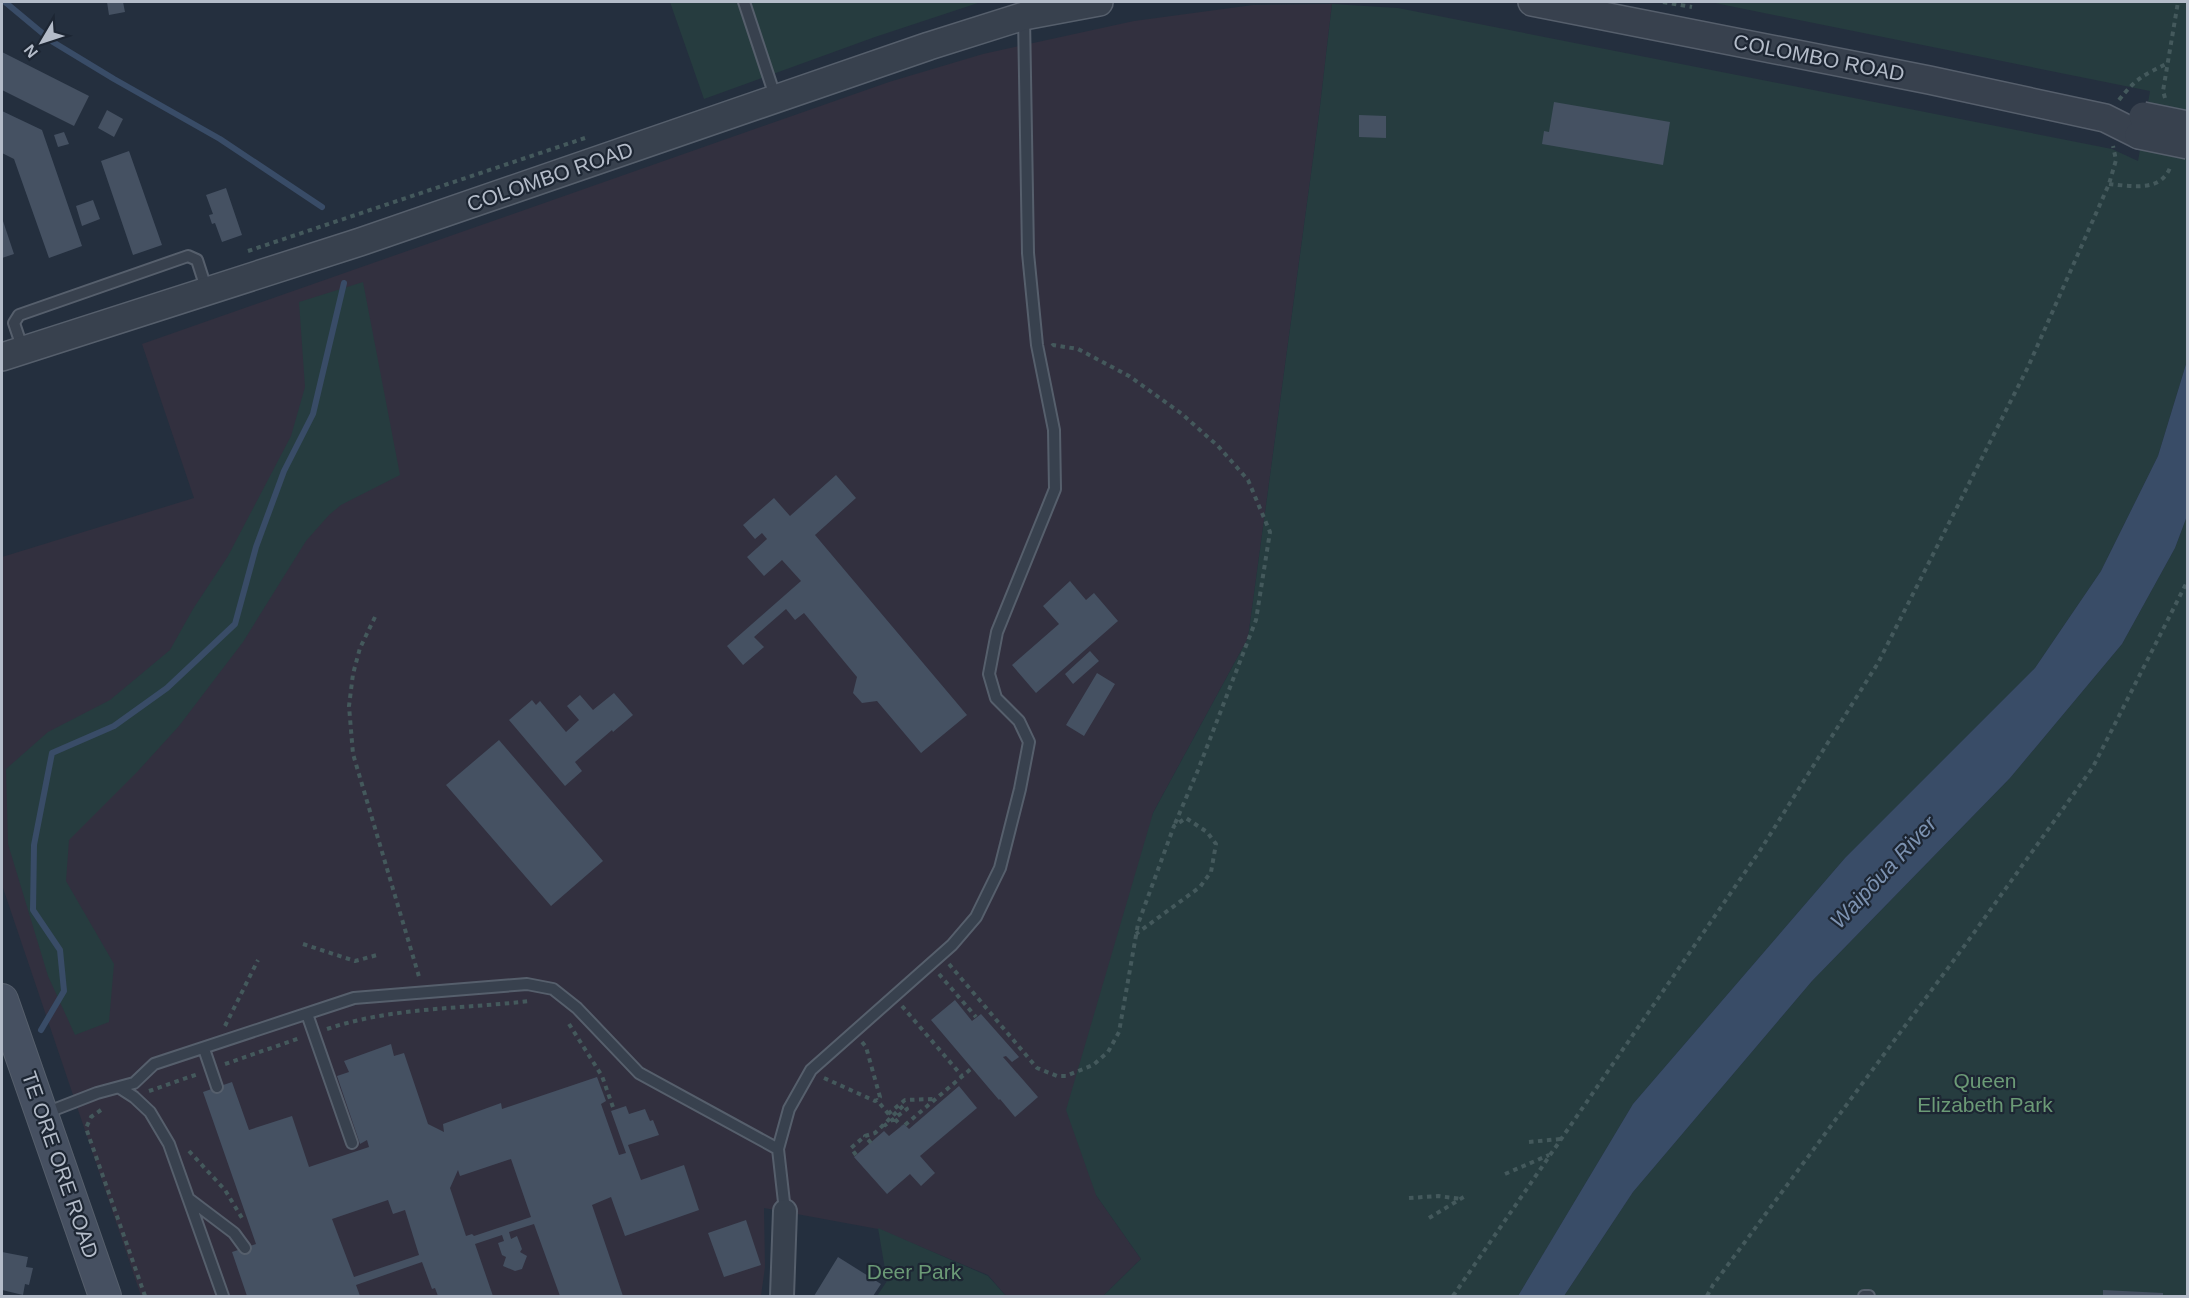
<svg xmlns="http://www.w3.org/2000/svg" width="2189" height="1298" viewBox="0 0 2189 1298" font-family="Helvetica,sans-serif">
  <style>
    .medical { fill: #32303f }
    .green { fill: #263c3f }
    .water { fill: #394c67 }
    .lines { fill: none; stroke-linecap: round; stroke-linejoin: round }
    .stream { stroke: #394c67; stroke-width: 6 }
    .building { fill: #455162; fill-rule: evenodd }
    .service-casing { stroke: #565f6c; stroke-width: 14 }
    .minor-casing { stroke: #565f6c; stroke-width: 26 }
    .tertiary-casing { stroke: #565f6c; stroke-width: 30 }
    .secondary-casing { stroke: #565f6c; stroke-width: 34 }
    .path { stroke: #44595c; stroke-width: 4; stroke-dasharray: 4.5 4.5; stroke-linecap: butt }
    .service { stroke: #38414e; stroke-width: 10 }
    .minor { stroke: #38414e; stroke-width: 22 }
    .tertiary { stroke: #38414e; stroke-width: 27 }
    .secondary { stroke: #465061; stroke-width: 32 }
    .tertiary-bridge-casing { stroke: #565f6c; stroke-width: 30; stroke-linecap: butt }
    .tertiary-bridge { stroke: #38414e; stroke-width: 27 }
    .labels { text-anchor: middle; stroke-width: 4.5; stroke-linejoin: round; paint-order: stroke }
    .street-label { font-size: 21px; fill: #b4bcc9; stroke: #1d2633 }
    .park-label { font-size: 21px; fill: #6b9a76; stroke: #1d2633 }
    .water-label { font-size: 22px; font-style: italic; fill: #7c92b1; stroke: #1d2633 }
  </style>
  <rect width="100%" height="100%" fill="#242f3e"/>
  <path class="medical" d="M1332 4 1319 115 1248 638 1153 813 1096 1195 1141 1259 1103 1296H1006L988 1275 878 1229 764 1208 765 1267 761 1296H141L2 885V557L194 498 142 344 889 82 983 54 1134 21 1253 5Z"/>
  <path class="green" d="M670 2H981L875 37 704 99Z
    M1710 2H2187V361L2158 456 2101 571 2035 668 1845 858 1633 1104 1518 1296H1103L1141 1259 1096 1195 1066 1110 1153 813 1248 638 1319 115 1332 4 1398 8 2112 149 2138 161 2150 91Z
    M363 282 400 475 341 505 329 515 306 541 243 642 179 726 138 771 69 840 66 881 114 964 109 1022 75 1035 48 976 8 844 6 769 48 732 110 700 170 650 193 609 228 556 291 436 305 387 299 302Z
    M2187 516V1296H1564L1633 1192 1812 981 2010 778 2122 644 2175 548Z
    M878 1228 988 1276 1006 1296H877L887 1281Z"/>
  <path class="water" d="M2187 361V516L2175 548 2122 644 2010 778 1812 981 1633 1192 1564 1296H1518L1633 1104 1845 858 2035 668 2101 571 2158 456Z"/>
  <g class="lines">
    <path class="stream" d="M5 2 53 42 114 79 220 139 322 207
      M41 1030 64 991 60 950 33 910 34 845 52 753 114 726 167 688 235 624 256 547 284 471 313 414 344 283"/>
  </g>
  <path class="building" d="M107 2H123L125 12 109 15Z
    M2 52 89 96 74 126 2 90Z
    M1554 102 1670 122 1663 165 1542 144 1544 131 1549 132Z
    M107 110 123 119 114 137 98 128Z
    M2 111 42 130 82 246 49 258 14 159 2 153Z
    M1359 115 1386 116V138L1359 137Z
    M64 132 69 144 58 147 54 135Z
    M129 151 162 245 133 255 101 161Z
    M226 188 242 235 222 242 215 223 212 224 209 215 213 214 206 195Z
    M93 200 100 219 82 226 76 206Z
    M2 218 14 254 2 258Z
    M836 475 856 498 815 535 967 715 921 753 877 701 862 703 853 693 857 677 804 613 795 620 786 609 754 637 764 647 743 665 727 646 801 581 782 560 764 576 747 557 767 539 762 533 755 539 743 525 774 498 790 516Z
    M1070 581 1086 600 1094 593 1118 621 1036 693 1012 665 1059 624 1043 606Z
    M1090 651 1099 661 1073 684 1065 674Z
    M1097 673 1115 684 1084 736 1066 725Z
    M614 693 633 715 613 732 612 730 575 762 582 771 565 786 509 720 532 700 536 705 540 701 566 732 579 720 567 706 580 695 593 710Z
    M499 740 603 861 551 906 446 785Z
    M955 1000 972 1021 981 1014 1019 1057 1012 1062 1006 1056 1003 1057 1038 1097 1015 1117 1000 1099 999 1100 931 1020Z
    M391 1044 394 1056 404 1053 428 1124 444 1132 443 1124 501 1103 502 1109 597 1077 606 1101 601 1104 619 1155 626 1153 611 1111 626 1106 629 1114 645 1109 650 1121 653 1120 659 1135 628 1145 641 1180 684 1165 699 1210 625 1236 611 1197 592 1205 623 1296H560L534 1224 509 1232 511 1239 517 1236 522 1249 520 1252 527 1256 522 1269 515 1271 503 1266 506 1257 502 1255 498 1243 504 1241 502 1235 475 1244 493 1296H438L435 1288 432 1289 422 1262 356 1285 360 1296H247L232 1252 256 1244 203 1092 232 1082 249 1130 292 1116 309 1167 369 1147 367 1140 360 1144 337 1076 349 1072 344 1061ZM511 1159 531 1217 474 1236 472 1234 466 1236 450 1188 458 1170 460 1176ZM388 1200 393 1214 405 1210 419 1255 354 1277 332 1219Z
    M959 1086 977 1108 920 1156 935 1173 921 1186 910 1174 887 1194 854 1157 884 1131 889 1136 904 1124 909 1129Z
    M746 1220 761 1265 724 1277 708 1233Z
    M2 1252 28 1257 26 1267 33 1268 29 1285 25 1284 23 1295 2 1290Z
    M838 1257 881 1284 873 1296H814Z
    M2103 1290 2163 1293V1296H2103Z"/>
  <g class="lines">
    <g class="service-casing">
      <path id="service" d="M744 2 776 99
        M23 350 14 323 19 315 188 256 197 260 207 291
        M307 1014 352 1143
        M204 1049 217 1087
        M120 1088 134 1097 150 1112 169 1144 223 1296
        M43 1114 97 1093 134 1083 154 1064 354 998 527 984 553 989 577 1008 639 1073 778 1149
        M189 1199 234 1233 245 1248
        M785 1211 778 1149 789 1109 811 1070 952 945 976 917 1000 868 1020 789 1029 742 1019 721 996 698 989 674 997 632 1055 489 1054 430 1037 345 1028 253 1024 17
        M1864 1296H1869"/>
    </g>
    <g class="minor-casing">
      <path id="minor" d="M782 1296 785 1211"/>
    </g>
    <g class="tertiary-casing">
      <path id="tertiary" d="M1532 2 1929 80 2105 118 2139 135
        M2 357 360 242 929 46 1024 16 1099 2"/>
    </g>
    <g class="secondary-casing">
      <path id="secondary" d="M2 1000 105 1296"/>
    </g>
    <path class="path" d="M1663 2 1692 7
      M2165 98 2163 91 2178 2
      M2119 100C2136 78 2144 75 2168 63
      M2109 184C2132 186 2162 193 2171 165
      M248 251 585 138
      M1052 346 1053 345 1078 349 1129 376 1182 414 1218 446 1248 480 1270 532 1256 620 1198 770 1174 826
      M375 617 360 648 353 674 349 706 353 754 420 980
      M303 944 355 961 377 955
      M949 964 1037 1068 1057 1076H1066L1093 1065 1108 1052 1119 1032 1138 924 1174 826 1186 818 1207 832 1216 844 1211 872 1200 887 1136 934
      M939 974 976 1017
      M902 1006 962 1076
      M569 1024 602 1076 614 1110
      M225 1026 258 960
      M327 1029C392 1007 462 1009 530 1001
      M862 1042 866 1047 880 1097 877 1100
      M225 1064 300 1038
      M824 1078 875 1101 877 1100 891 1117
      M149 1091 198 1074
      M101 1110 91 1117 86 1128 145 1296
      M888 1114 905 1100 934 1099
      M895 1119 901 1126
      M905 1125 972 1068
      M1529 1142 1560 1139
      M871 1143 865 1136 875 1133 904 1105 907 1109 884 1126
      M189 1151 225 1190 242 1218
      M856 1155 851 1148 865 1136
      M1505 1174 1549 1155
      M1409 1198 1438 1196 1462 1199
      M1429 1218 1467 1195
      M1453 1296 1761 849 1878 663 2028 367 2109 184 2116 160 2113 146
      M1707 1296 1713 1285 1968 941 2093 767 2188 580"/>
    <use href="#service" class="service"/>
    <use href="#minor" class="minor"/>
    <use href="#tertiary" class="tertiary"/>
    <use href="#secondary" class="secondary"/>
    <g class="tertiary-bridge-casing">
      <path id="tertiary-bridge" d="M2143 116 2188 125
        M2139 135 2188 145"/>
    </g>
    <use href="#tertiary-bridge" class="tertiary-bridge"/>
  </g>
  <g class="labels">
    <g class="street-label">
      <text transform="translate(1819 58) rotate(11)" y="7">COLOMBO ROAD</text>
      <text transform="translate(550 177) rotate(-19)" y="7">COLOMBO ROAD</text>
      <text transform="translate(60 1165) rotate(71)" y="7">TE ORE ORE ROAD</text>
    </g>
    <g class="park-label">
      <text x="1985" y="1088">Queen<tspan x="1985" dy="24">Elizabeth Park</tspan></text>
      <text x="914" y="1279">Deer Park</text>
    </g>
    <g class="water-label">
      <text transform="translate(1883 872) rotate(-47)" y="8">Waipōua River</text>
    </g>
  </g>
  <rect width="2189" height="1298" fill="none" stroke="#b4bcc9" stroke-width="6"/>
  <g transform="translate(42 42) rotate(231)" stroke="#1d2633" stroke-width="4.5" paint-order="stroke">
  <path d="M0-4.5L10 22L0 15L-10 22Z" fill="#b4bcc9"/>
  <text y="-9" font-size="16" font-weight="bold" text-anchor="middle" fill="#b4bcc9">N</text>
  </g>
</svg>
